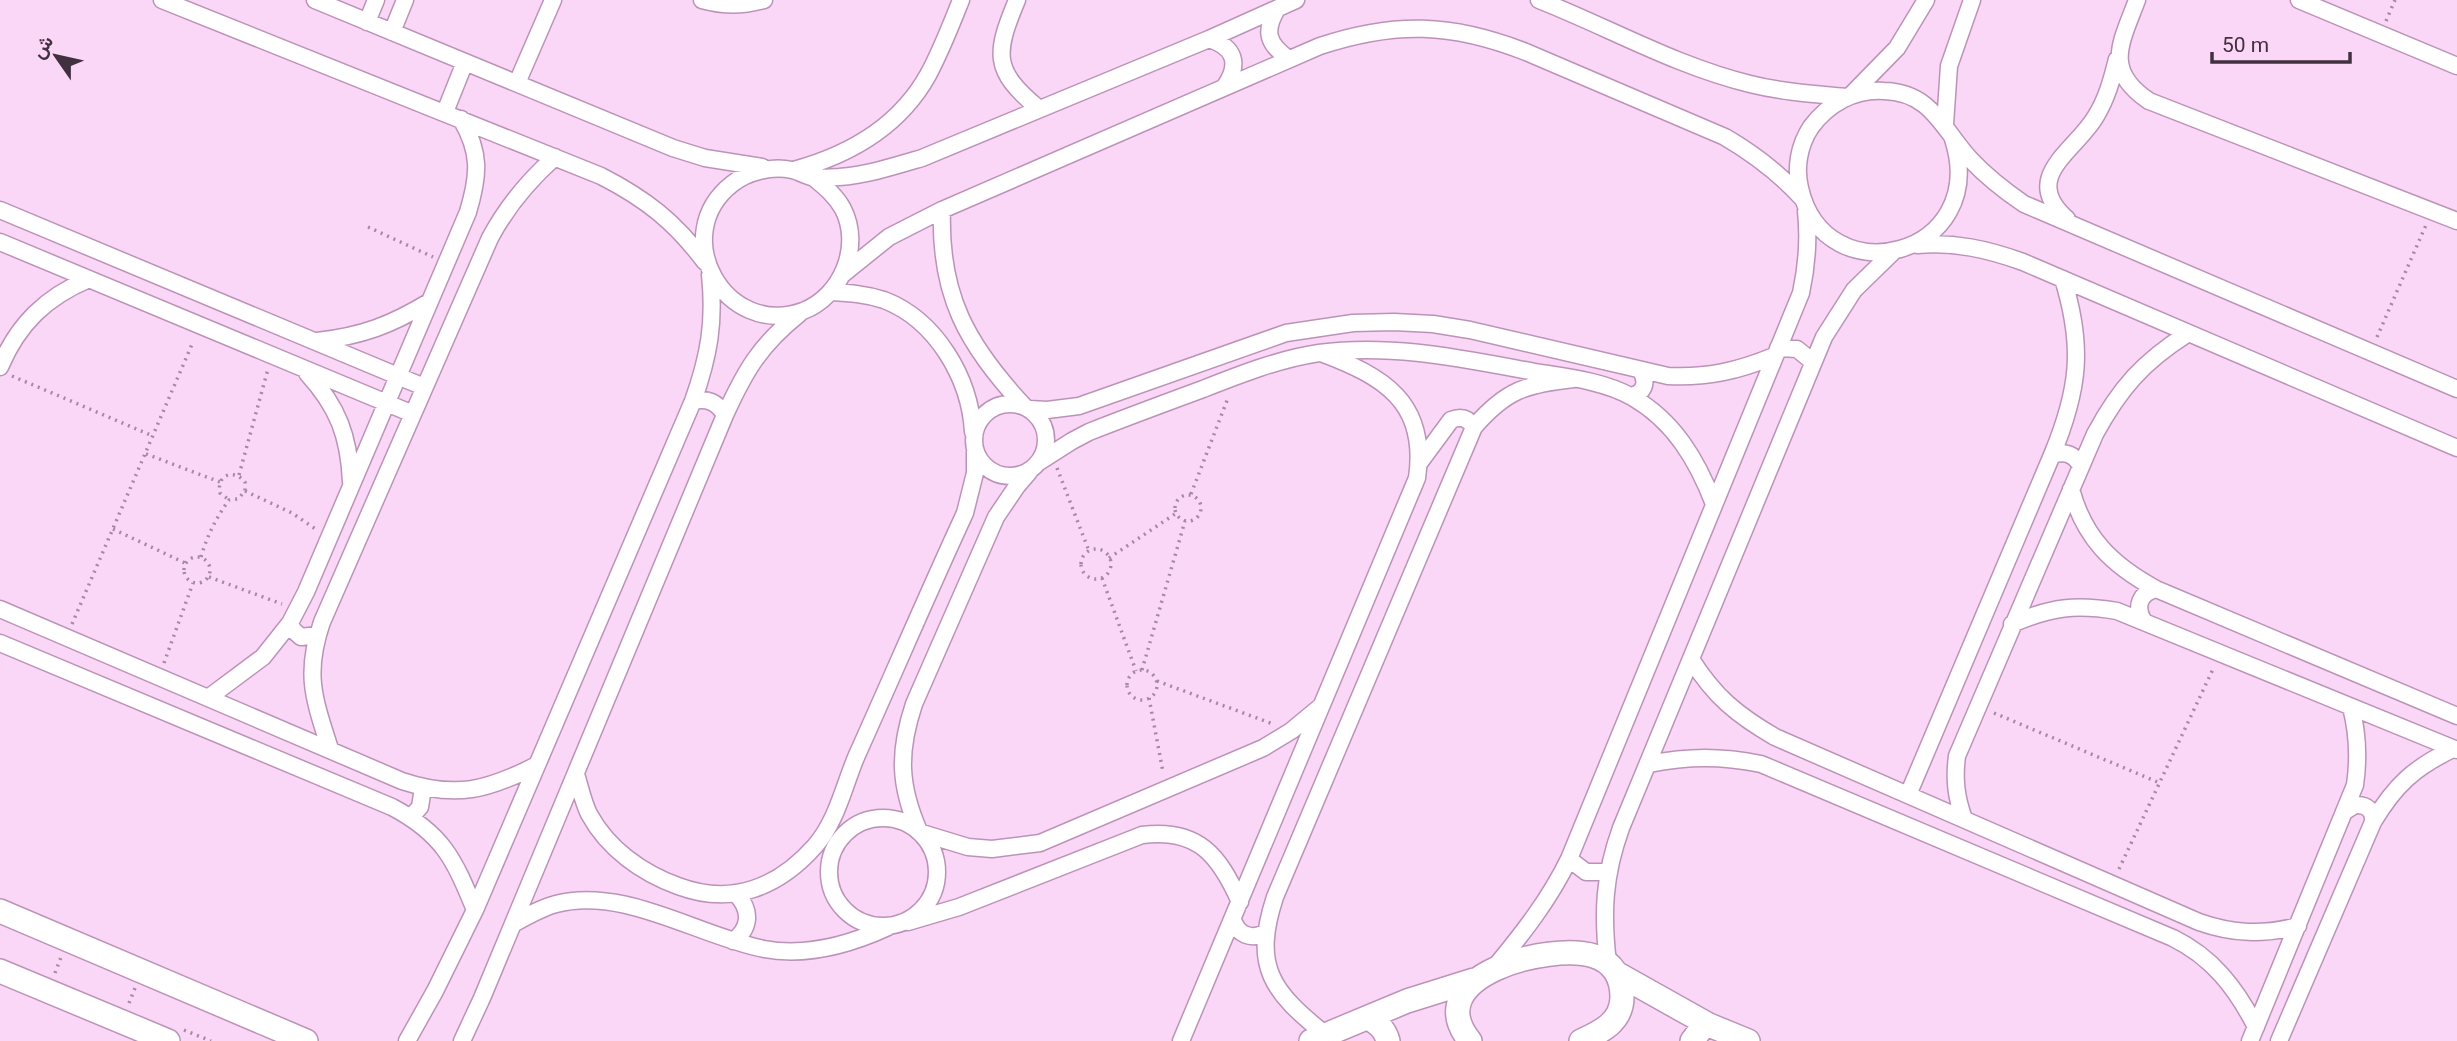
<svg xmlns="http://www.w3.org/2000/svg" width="2457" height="1041" viewBox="0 0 2457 1041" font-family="Roboto,Vazirmatn,sans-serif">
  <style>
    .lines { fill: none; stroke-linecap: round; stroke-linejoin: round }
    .street-casing { stroke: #bc93b8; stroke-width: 19 }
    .secondary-casing { stroke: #bc93b8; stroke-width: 26 }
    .path { stroke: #a489a2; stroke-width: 3.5; stroke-dasharray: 2 5; stroke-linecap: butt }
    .street { stroke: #fff; stroke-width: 16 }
    .secondary { stroke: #fff; stroke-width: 23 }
  </style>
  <rect width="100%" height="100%" fill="#fbd7f7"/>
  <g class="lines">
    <g class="street-casing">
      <path id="street" d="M162 0 601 176C646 199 675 222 705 262
        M315 0 673 148 705 158 762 167
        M702 0C724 6 742 6 764 0
        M1017 0C995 53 992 70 1038 108
        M1539 0C1610 28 1676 66 1750 84 1782 92 1815 94 1847 97
        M2137 0C2121 43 2103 70 2149 101L2457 221
        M2299 0 2457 66
        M1277 9C1264 31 1267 44 1289 59
        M367 22 376 0
        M392 32 405 0
        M1209 39C1235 47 1240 64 1225 86
        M517 83 553 0
        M1852 94 1897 48 1926 0
        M445 112 465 62
        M1945 124 1949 66 1972 0
        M1953 139C1991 257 1825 298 1800 188 1795 168 1799 145 1811 127 1828 104 1854 89 1884 91 1932 92 1943 130 1971 160 1987 177 2005 191 2024 204L2457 389
        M794 170C849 155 899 127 928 75 941 51 951 25 961 0
        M814 178C825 187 836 196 843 209 862 246 842 296 803 311 725 339 667 235 732 184 748 171 772 166 792 170 799 171 805 176 812 177 820 179 831 177 839 177 867 175 895 166 922 158L1209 39 1296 0
        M0 210 424 387
        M942 210C939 295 967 345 1024 406
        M2067 219C2019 177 2076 151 2096 116 2107 98 2112 79 2117 59
        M0 242 413 414
        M1917 245C1955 242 1987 249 2023 262L2457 448
        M843 274 889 237 942 210 1320 46C1395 21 1452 23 1526 52L1725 137C1754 154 1779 173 1802 198
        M831 292C849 293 866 294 884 300 936 320 970 378 973 432
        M317 341C362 336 391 325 429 302
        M1778 348 1797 349 1813 362
        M0 367C18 324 46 297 89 279
        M307 373C338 407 349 436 351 482
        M1630 396C1644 394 1648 383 1641 371
        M693 401C708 398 717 402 725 415
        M974 440a36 36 0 1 1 72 0a36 36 0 1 1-72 0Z
        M1030 409 1047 410 1079 406 1286 333 1353 323 1394 322 1433 324 1470 330 1668 376C1706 378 1738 371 1774 356
        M2052 455C2066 451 2074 454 2081 466
        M1039 462 1072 441 1089 432C1127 417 1165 403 1203 389 1241 374 1279 359 1319 353 1391 343 1464 359 1535 372 1566 377 1604 381 1632 397 1674 421 1697 460 1714 504
        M1420 462 1451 420C1461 416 1468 418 1474 427
        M2071 489C2084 538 2112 565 2156 589L2457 716
        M0 609 402 781C456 799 488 790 537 765
        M2143 620C2135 606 2140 593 2156 589
        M290 623 293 630 301 637 317 635
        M2012 624C2051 607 2076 604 2117 611L2457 750
        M0 643 392 807C443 834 454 859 475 910
        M1691 659C1714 696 1737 715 1775 737L2199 922C2233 934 2263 935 2298 926
        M208 698 263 657 290 623 306 592 468 212C479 175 481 153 461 119
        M330 749C314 699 304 674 322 622L490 238C507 206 528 181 555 157
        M1649 764C1688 756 1722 756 1761 764L2173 938C2212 957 2236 988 2256 1027
        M576 774C580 787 583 802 589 814 608 849 642 873 678 886 731 906 778 888 815 846 837 821 844 785 857 755 893 675 928 593 965 513L975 473V452
        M1908 795 2052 455C2079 390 2084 347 2063 279
        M2347 810 2355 805C2367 804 2374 811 2373 822
        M411 817 420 807 423 788
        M829 872a54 54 0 1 1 108 0a54 54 0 1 1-108 0Z
        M1964 819C1956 797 1954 779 1957 756L2095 434C2120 388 2143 362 2187 334
        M919 831C899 785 898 752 914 704L996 517 1017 486 1029 472
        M922 833 968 847 992 849 1040 843 1263 748 1291 731 1320 707
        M1569 859 1586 872H1608
        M1233 920C1238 935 1251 940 1265 933
        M908 922 959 907 1142 835C1198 828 1219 855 1240 902
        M513 924C527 916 541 908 556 904 624 886 698 936 764 949 807 957 849 945 888 927
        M733 941C751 928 751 910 737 895
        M1608 963C1602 913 1604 875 1621 828L1824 337 1854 290 1894 251
        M1494 968C1523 933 1549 900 1569 859L1801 293C1807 265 1809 239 1806 211
        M1326 1035C1272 992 1252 967 1275 897L1474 427C1506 390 1526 384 1574 379
        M407 1041 435 991 475 910 693 401C709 356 715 322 710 275
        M462 1041 482 998 725 415C745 371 760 345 799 314
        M1181 1041 1417 478C1428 402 1383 376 1321 353
        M2250 1041 2355 785C2359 757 2358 734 2351 707
        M2279 1041 2373 822C2395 785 2415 767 2453 749"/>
    </g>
    <g class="secondary-casing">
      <path id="secondary" d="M0 911 306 1041
        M0 971 168 1041
        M1618 974 1709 1025 1748 1041
        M1368 1018C1378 1023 1385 1029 1388 1041
        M1311 1041 1407 1001 1474 980
        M1470 1041C1417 976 1550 942 1594 956 1613 962 1622 978 1622 997 1622 1022 1601 1032 1581 1041
        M1692 1041 1702 1028 1709 1025"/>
    </g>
    <path class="path" d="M2386 21 2395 0
      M368 227 433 257
      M2377 337 2426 225
      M12 376 153 436
      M146 454 220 482
      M1057 468 1089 551
      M239 475 268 369
      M245 491 292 513 317 530
      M1191 494 1228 398
      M1175 508a13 13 0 1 1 26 0a13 13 0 1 1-26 0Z
      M113 529 185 563
      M1081 564a15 15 0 1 1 30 0a15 15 0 1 1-30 0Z
      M184 570a13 13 0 1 1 26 0a13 13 0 1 1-26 0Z
      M201 557C207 536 216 518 229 500L238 499 245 491V482C234 468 216 475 220 493L229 500
      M1109 558 1175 514
      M209 577 282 604
      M1102 578 1136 671
      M72 624 193 342
      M164 663 193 583
      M1142 670 1185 521
      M1127 685a15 15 0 1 1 30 0a15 15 0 1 1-30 0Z
      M1157 681 1273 724
      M1149 698 1163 772
      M1994 713 2160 783
      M2119 869 2214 667
      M55 973 61 957
      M129 1003 135 988
      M184 1030 211 1041"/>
    <use href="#street" class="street"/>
    <use href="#secondary" class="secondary"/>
  </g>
  <g transform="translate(56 56) rotate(304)" stroke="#fbd7f7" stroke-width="5" paint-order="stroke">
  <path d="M0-5L12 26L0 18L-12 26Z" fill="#413040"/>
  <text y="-10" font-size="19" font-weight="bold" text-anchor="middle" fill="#413040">ش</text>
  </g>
  <path d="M2212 52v10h138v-10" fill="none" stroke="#413040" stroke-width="3.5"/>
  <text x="2222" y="52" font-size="21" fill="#413040" stroke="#fbd7f7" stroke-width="5" paint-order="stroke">50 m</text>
</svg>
